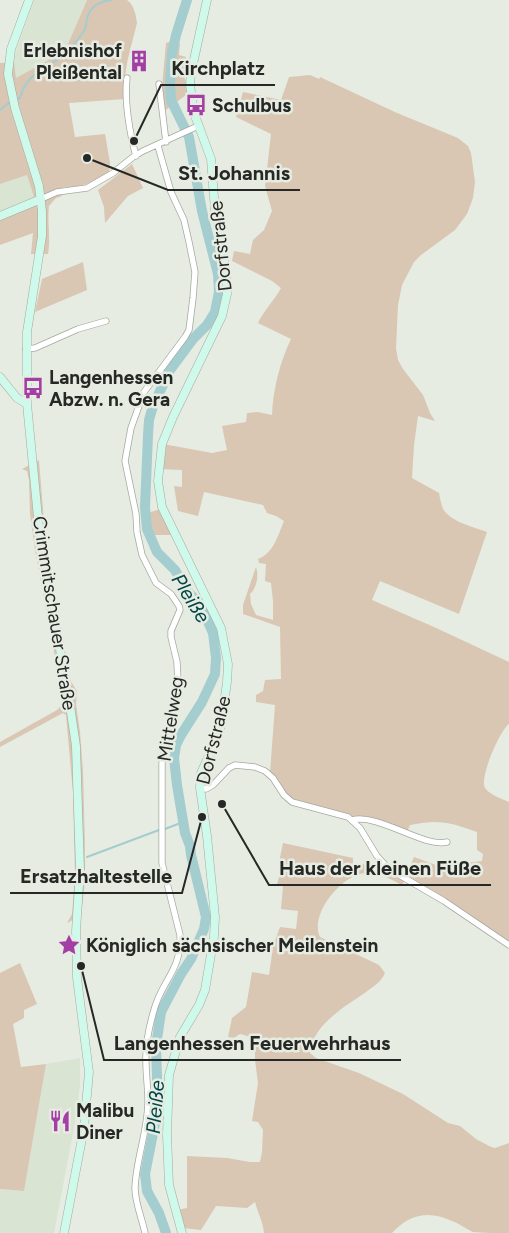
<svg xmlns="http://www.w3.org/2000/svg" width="509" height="1233" viewBox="0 0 509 1233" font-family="Figtree,sans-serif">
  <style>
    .built { fill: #d9e4d3 }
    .green { fill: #d9c6b3 }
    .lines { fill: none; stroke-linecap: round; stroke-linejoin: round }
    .stream { stroke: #a3cdcf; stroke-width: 2 }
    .river { stroke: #a3cdcf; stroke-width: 10 }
    .street-casing { stroke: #a4aaa0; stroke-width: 7 }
    .secondary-casing { stroke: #a4aaa0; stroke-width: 9 }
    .street { stroke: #fff; stroke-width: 5.5 }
    .secondary { stroke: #cff9ea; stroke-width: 8 }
    .labels { text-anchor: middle; stroke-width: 5; stroke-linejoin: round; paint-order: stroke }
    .poi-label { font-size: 19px; font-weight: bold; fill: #252824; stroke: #e6ece2; text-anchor: start }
    .street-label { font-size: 19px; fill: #252824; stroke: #e6ece2 }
    .water-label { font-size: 20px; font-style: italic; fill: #034649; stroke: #e6ece2 }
    .leader { fill: none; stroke: #252824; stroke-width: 2 }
    .callout-dot { fill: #252824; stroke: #e6ece2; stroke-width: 2 }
    .callout-label { font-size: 20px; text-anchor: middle; font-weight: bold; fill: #252824; stroke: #e6ece2; stroke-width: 5; stroke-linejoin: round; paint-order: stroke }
  </style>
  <rect width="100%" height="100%" fill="#e6ece2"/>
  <path class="built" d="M34 0H87L65 51 16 78 14 62 16 51Z
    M27 175 34 197 0 214V184Z
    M80 1058V1084L77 1112 54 1233H0V1189L24 1191 46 1064Z"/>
  <path class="green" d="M87 0H127C134 5 136 15 137 23 131 48 122 73 125 99L69 103 75 137 105 134 110 163 109 173C91 183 83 187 63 187L62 196 56 198 49 206C47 222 51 238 48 254H31L33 233 0 245V214L34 197 27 175 0 184V63L14 62 16 78 65 51Z
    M172 41 180 44 179 55 186 57 184 74 187 88 186 95 163 112 162 87 166 43Z
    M310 75 319 79 320 77 397 113 458 138 468 146 471 153 475 182 473 198 467 214 455 230 421 255 414 262 402 285 398 305 396 348 398 360 403 369 423 395 430 413 435 421 418 416 414 445 412 478 439 493C440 498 441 504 443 509 451 522 474 527 487 532L459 614 380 581 372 600 434 627 509 662V724C500 730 479 778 485 788 490 795 502 799 509 802V942L450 901 406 875 414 857 452 871 456 864 482 861 483 854 477 850V832C449 822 439 819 410 825L407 832 383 823 292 802 270 773 275 705 256 702V695L263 691 265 680 281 679 280 627 243 614V605L256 567C259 575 257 588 250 594L251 604 256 615 273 620V601L271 583 265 581 266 564 259 563 258 559C274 553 278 535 284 521L276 516 267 513 263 505 204 492 198 516 178 511 174 486 182 487V470L159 469 163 444 212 453 227 450 222 426 246 422 247 413 258 412 272 415C273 389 280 362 291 339L258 323C264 310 274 301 281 288L272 281 232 261 234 251 250 254 253 240 264 230 272 211 265 186 271 134 236 117 243 92 281 100 289 77Z
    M132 164 143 188 128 196 105 223 104 207 98 190Z
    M83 262 87 290 35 312 42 279Z
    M39 460 46 546 70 680 77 691 76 704 80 732 83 771 85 849V881L81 916 67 923 72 914 75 876 73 793 66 715 63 713 0 747V742L57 710 60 707 63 700 35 550 30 514 29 480 27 471 22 469Z
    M160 509 173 535H154L150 529 148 513Z
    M283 843 353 858V863L363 864 405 880 402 885C390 879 379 872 365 873 341 875 309 915 320 937L379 965 385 973C381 982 374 986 366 992 346 1006 312 1025 310 1053L316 1058 359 1073 403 1094 448 1123 460 1126 476 1139 491 1147 495 1148 509 1143V1233C499 1233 483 1233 473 1232 466 1229 460 1224 452 1221 429 1210 409 1214 392 1233H264C263 1222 258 1213 255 1202L247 1208 216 1206 201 1230 183 1228 177 1210 187 1208V1156L227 1158 250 1162H260L262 1152 263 1130 258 1122 252 1121 258 1083 255 1060V1038L240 1034 234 1038 228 1037 232 1018 246 1007 252 972 269 975 273 947 280 927 296 929 298 911 281 909 283 886 277 885 281 868 278 867Z
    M20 963 37 1004 24 1010V1018L13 1024 21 1067 46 1064 24 1191 0 1189V973Z"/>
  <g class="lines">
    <path class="stream" d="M17 99 20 98C28 68 52 69 69 50 73 45 83 34 85 29 87 24 86 18 89 13 93 5 102 1 111 0
      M0 110 10 102
      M165 829 183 822
      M87 857 159 830"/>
    <path class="river" d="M166 1233 159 1213 147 1191 145 1174 158 1108 156 1046 161 1012 181 974 191 959 204 929 206 917 191 855 190 846 185 833 177 785 174 758 176 745 181 735 202 702 215 674 216 658 213 633 206 617 198 602 187 591 175 570 157 552 147 529 145 507 148 435 149 420 153 406 170 370 193 339 207 325 215 312 219 292 218 274 202 211 189 137 171 100 170 85 172 54 176 35 187 0"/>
    <g class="street-casing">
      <path id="street" d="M127 78C124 100 130 135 136 156
        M159 84 166 142
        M41 199 57 192 87 188 113 173 133 157 143 151 198 126
        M26 349 35 348 78 329 106 321
        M200 788 206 789 213 785 229 768 235 765 255 767 265 771 273 778 284 795 292 802 348 817 360 828 377 856 389 869 444 901 509 945
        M352 820C379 813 423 848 447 842
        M145 1233C142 1218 135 1203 135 1188 136 1159 148 1131 148 1101 148 1088 146 1075 146 1063 145 1045 149 1027 154 1010 162 980 182 970 180 935L162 863V763L178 683 177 662 171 637V631L180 610 179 606 171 594 156 583 142 555 137 532 136 514 125 461 131 428 144 392 185 337 189 330 193 298 195 272 189 242 184 220 171 192 158 146"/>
    </g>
    <g class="secondary-casing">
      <path id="secondary" d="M29 0 11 49 8 74 15 108 39 186 42 211V236L27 332V404L40 538 69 699 76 746 80 870 76 931 77 978 89 1072 84 1128 64 1233
        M0 216 41 199
        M0 377 17 398 27 404
        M182 1233 169 1185 167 1135 169 1075 180 1037 199 1005 205 990 214 936 215 917 207 836 200 788 201 773 219 734 222 718 227 682 228 664 221 628 162 507 158 481 162 444 173 417 222 316 227 294 226 271 215 210 211 159 194 113 190 85 191 73 207 0"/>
    </g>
    <use href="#street" class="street"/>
    <use href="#secondary" class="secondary"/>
  </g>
  <defs>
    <g id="building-bare" transform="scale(1.725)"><path d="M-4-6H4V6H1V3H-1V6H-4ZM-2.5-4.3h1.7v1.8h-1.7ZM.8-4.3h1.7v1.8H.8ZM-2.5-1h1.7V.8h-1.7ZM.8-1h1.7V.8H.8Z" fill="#a33fa4" stroke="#e6ece2" stroke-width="2.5" paint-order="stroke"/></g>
    <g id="bus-bare" transform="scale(1.725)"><path d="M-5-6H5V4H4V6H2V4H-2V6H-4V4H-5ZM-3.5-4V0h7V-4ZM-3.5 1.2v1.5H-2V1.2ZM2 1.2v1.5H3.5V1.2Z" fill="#a33fa4" stroke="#e6ece2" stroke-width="2.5" paint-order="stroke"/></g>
    <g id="sight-bare" transform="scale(1.725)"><path d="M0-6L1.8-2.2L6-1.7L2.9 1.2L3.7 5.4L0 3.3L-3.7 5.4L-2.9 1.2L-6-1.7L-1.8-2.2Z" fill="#a33fa4" stroke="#e6ece2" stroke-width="2.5" paint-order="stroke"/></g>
    <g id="restaurant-bare" transform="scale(1.725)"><path d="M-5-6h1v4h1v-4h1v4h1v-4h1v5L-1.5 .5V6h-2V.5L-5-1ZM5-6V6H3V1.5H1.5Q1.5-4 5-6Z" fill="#a33fa4" stroke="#e6ece2" stroke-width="2.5" paint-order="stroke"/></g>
  </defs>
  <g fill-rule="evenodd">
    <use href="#building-bare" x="139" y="61"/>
    <use href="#bus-bare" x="196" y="105"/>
    <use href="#bus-bare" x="33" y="388"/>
    <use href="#sight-bare" x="69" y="945"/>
    <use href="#restaurant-bare" x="60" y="1121"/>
  </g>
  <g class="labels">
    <g class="poi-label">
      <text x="122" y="57" text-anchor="end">Erlebnishof<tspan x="122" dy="22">Pleißental</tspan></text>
      <text x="212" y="112">Schulbus</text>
      <text x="49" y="384">Langenhessen<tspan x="49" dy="22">Abzw. n. Gera</tspan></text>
      <text x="86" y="952">Königlich sächsischer Meilenstein</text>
      <text x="76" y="1117">Malibu<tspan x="76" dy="22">Diner</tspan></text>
    </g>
    <g class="street-label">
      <text transform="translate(220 246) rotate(-96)" y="7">Dorfstraße</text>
      <text transform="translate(55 613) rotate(81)" y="7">Crimmitschauer Straße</text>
      <text transform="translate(170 719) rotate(-81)" y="7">Mittelweg</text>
      <text transform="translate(213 740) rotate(-76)" y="7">Dorfstraße</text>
    </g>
    <g class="water-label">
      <text transform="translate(191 598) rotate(58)" y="7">Pleiße</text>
      <text transform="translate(155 1107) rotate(-85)" y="7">Pleiße</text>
    </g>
  </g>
  <path class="leader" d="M134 141L161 85H275M87 158L168 190H300M222 804L269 885H491M202 817L182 893H10M81 966L104 1060H401"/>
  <g class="callout-dot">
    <circle cx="134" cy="141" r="5"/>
    <circle cx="87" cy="158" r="5"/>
    <circle cx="222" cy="804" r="5"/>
    <circle cx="202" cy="817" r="5"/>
    <circle cx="81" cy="966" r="5"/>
  </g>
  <g class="callout-label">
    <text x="218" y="75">Kirchplatz</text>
    <text x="234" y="180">St. Johannis</text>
    <text x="380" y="875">Haus der kleinen Füße</text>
    <text x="96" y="883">Ersatzhaltestelle</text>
    <text x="252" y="1050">Langenhessen Feuerwehrhaus</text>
  </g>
</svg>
